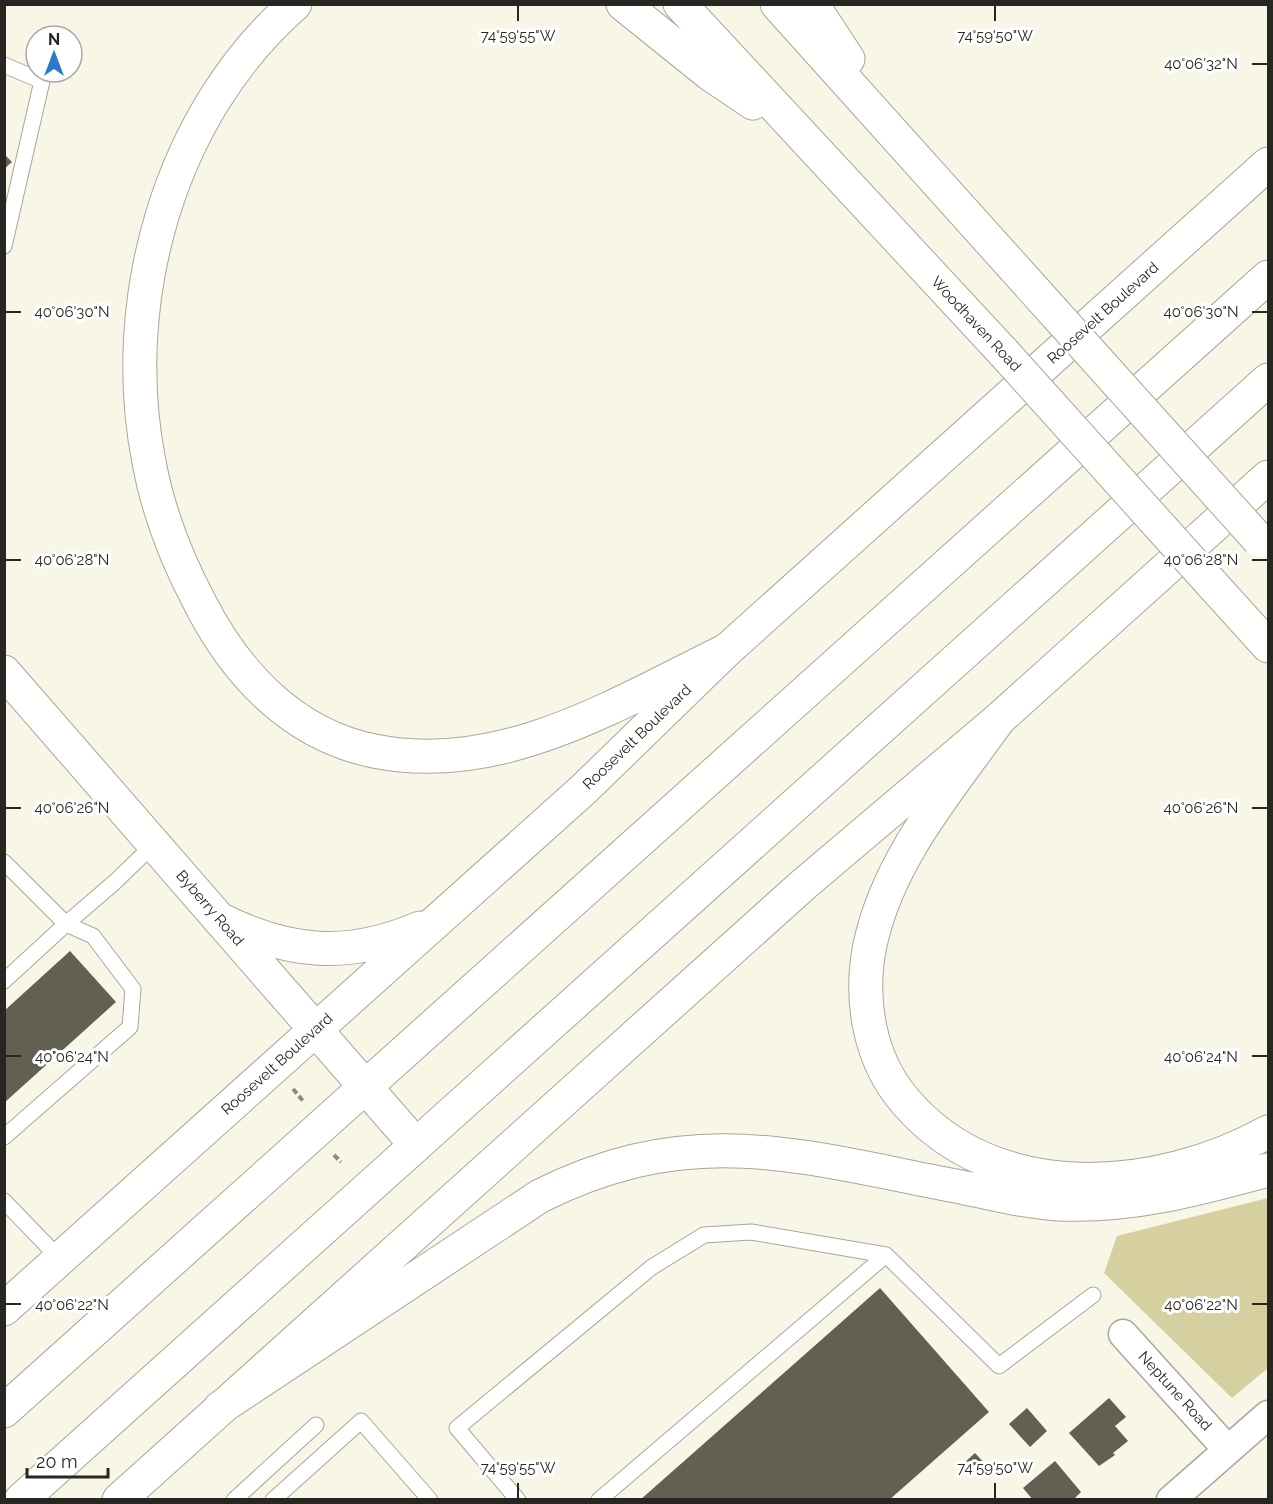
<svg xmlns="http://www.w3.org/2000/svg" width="1273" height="1504" viewBox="0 0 1273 1504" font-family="Raleway,sans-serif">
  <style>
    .green { fill: #d6cfa0 }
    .building { fill: #626052 }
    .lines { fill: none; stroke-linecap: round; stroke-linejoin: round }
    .service-casing { stroke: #a9a798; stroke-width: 17 }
    .minor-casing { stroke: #a9a798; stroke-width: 31 }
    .primary-casing { stroke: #a9a798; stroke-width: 35 }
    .trunk-casing { stroke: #a9a798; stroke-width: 35 }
    .motorway-casing { stroke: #a9a798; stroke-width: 35 }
    .path { stroke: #8d8b81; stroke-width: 4; stroke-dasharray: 6 3; stroke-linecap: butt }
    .service { stroke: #fff; stroke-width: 15 }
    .minor { stroke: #fff; stroke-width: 28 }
    .primary { stroke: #fff; stroke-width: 33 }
    .trunk { stroke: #fff; stroke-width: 33 }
    .motorway { stroke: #fff; stroke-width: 33 }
    .motorway-bridge-casing { stroke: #a9a798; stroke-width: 35; stroke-linecap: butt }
    .motorway-bridge { stroke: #fff; stroke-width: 33 }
    .ticks { fill: none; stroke: #272620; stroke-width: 2 }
    .labels { text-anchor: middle; stroke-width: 6; stroke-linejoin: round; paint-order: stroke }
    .street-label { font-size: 15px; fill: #272620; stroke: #fff }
    .ticks-label { font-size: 15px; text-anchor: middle; fill: #272620; stroke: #fff; stroke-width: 6; stroke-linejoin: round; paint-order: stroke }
  </style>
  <rect width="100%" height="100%" fill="#f8f6e6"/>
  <path class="green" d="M1268 1198V1368L1232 1398 1104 1273 1117 1236Z"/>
  <path class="building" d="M4 154 12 162 4 169Z
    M70 951 116 1002 4 1103V1011Z
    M880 1288 989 1412 889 1500H640Z
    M1109 1398 1126 1417 1115 1426 1128 1441 1113 1453 1115 1455 1099 1466 1069 1433Z
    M1027 1408 1047 1431 1030 1447 1009 1424Z
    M975 1453 987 1466 976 1476 964 1463Z
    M1055 1461 1081 1492 1073 1500H1033L1023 1488Z"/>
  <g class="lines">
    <g class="service-casing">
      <path id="service" d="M4 65 42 81 4 246
        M4 862 66 924 4 981
        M4 1137 130 1027 133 989 93 936 66 924 116 881 154 844
        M4 1201 60 1259
        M234 1500 316 1425
        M273 1500 361 1421 430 1500
        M518 1500 457 1428 652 1267 704 1235 751 1232 886 1255
        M599 1500 886 1255 999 1366 1093 1295"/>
    </g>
    <g class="minor-casing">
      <path id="minor" d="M1123 1334 1227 1449
        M1171 1500 1268 1415"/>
    </g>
    <g class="primary-casing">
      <path id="primary" d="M4 672 416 1145"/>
    </g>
    <g class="trunk-casing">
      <path id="trunk" d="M219 919C289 954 348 959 420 928
        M4 1309 584 789 727 650 1268 164
        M4 1411 1268 277
        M21 1500 1268 380
        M119 1500 803 885 999 719 1268 477"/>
    </g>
    <g class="motorway-casing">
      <path id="motorway" d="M295 4C169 114 117 301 149 462 158 512 177 560 201 605 237 675 294 735 374 751 501 777 618 703 727 650
        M623 4 710 74 753 103
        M680 4 1004 353
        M777 4 1052 310
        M812 4 848 59
        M1211 583 1268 646
        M999 719C950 788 888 859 870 945 859 999 869 1060 906 1102 996 1207 1158 1193 1268 1132
        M220 1408 540 1196C693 1120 798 1156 956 1186 990 1193 1024 1202 1059 1204 1132 1207 1199 1189 1268 1170"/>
    </g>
    <path class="path" d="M293 1089 304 1102
      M334 1155 341 1162"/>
    <use href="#service" class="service"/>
    <use href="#minor" class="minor"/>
    <use href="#primary" class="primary"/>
    <use href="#trunk" class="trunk"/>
    <use href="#motorway" class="motorway"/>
    <g class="motorway-bridge-casing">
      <path id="motorway-bridge" d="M1052 310 1259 540
        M1004 353 1211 583"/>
    </g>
    <use href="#motorway-bridge" class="motorway-bridge"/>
  </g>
  <path class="ticks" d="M518 6V21M995 6V21M1252 64H1267M6 312H21M1252 312H1267M6 560H21M1252 560H1267M6 808H21M1252 808H1267M6 1056H21M1252 1056H1267M6 1304H21M1252 1304H1267M518 1483V1498M995 1483V1498"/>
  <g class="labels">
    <g class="street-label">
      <text transform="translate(1103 313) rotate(-42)" y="5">Roosevelt Boulevard</text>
      <text transform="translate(976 324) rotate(47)" y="5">Woodhaven Road</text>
      <text transform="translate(637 737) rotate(-44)" y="5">Roosevelt Boulevard</text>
      <text transform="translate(210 908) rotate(49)" y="5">Byberry Road</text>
      <text transform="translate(277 1064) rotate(-42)" y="5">Roosevelt Boulevard</text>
      <text transform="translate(1175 1391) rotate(48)" y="5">Neptune Road</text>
    </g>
  </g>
  <g class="ticks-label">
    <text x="518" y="41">74°59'55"W</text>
    <text x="995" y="41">74°59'50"W</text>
    <text x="1201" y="69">40°06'32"N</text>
    <text x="72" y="317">40°06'30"N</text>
    <text x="1201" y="317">40°06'30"N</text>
    <text x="72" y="565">40°06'28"N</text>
    <text x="1201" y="565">40°06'28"N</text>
    <text x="72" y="813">40°06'26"N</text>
    <text x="1201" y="813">40°06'26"N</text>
    <text x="72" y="1062">40°06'24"N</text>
    <text x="1201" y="1062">40°06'24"N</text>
    <text x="72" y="1310">40°06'22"N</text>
    <text x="1201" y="1310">40°06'22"N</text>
    <text x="518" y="1473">74°59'55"W</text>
    <text x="995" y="1473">74°59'50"W</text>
  </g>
  <rect width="1273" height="1504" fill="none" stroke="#272620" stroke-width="12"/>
  <g transform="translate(54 54)"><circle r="28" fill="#ffffff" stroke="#a9a8a6" stroke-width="1.5"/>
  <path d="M0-4.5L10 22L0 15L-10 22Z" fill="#2a7ccb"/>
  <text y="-9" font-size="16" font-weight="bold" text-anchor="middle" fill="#272620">N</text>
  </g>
  <path d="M27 1468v9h81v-9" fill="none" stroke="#272620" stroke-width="3"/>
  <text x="36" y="1468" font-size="18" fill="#272620" stroke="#ffffff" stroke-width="4.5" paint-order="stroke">20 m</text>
</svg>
